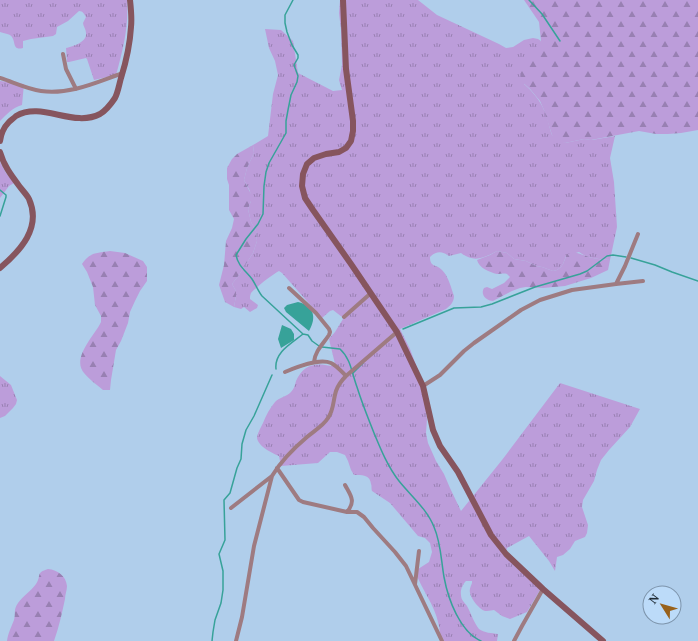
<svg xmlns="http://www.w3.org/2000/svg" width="698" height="641" viewBox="0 0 698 641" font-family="'Noto Serif',serif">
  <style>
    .grass { fill: url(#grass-tufts) }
    .forest { fill: url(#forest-firs) }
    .water { fill: #37a299 }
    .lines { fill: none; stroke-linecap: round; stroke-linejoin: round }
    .stream { stroke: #37a299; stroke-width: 1.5 }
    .street { stroke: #9e7b81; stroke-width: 4 }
    .secondary { stroke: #86555e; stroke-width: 6 }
  </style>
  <defs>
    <pattern id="grass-tufts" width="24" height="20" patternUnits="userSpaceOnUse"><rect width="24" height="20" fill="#bc9dda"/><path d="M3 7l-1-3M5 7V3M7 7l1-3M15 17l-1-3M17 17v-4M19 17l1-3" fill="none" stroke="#9880b2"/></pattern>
    <pattern id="forest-firs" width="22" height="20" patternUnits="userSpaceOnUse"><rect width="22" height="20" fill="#bc9dda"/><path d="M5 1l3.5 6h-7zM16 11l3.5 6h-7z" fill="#9880b2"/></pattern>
  </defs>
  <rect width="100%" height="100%" fill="#b0ceeb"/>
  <path class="grass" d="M0 0H127C129 26 123 50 116 75L94 80 87 59 86 58 69 62H67L66 48C74 46 87 42 86 33 86 29 83 26 83 23 84 21 85 19 86 17 84 14 83 11 79 11L68 21 57 27 56 34 53 36 31 39 23 41V48C11 51 17 40 10 35 8 34 3 33 0 32Z
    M340 0H418L437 15 499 44 506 48 513 47 524 40 533 38 538 39 541 41 524 84C532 91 540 100 544 110 548 118 549 127 552 135L565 143 584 139 592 140 615 136 610 158 614 182 617 227 610 260C599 259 588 259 579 252L566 256 563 264 561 267 557 270 553 271 542 267 536 266 526 261 514 259 507 253 497 251C484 258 474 263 461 253L449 256C442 251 436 251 430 257 430 268 437 264 442 270 449 277 451 288 454 296 454 302 450 306 446 309L400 329 410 349 422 381 427 419 426 433 428 443 436 461 444 474 450 488 461 511 502 460 560 383 640 409 630 427 609 450 601 460 597 470 594 481 583 500 582 507 588 525 587 533 585 537 575 541 570 549 563 555 557 557 555 571 549 561 529 536 507 548 506 551 543 585 527 612 510 619 502 616 494 610C492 610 490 611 487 611 481 612 471 599 470 593 469 589 471 586 472 583V581H466C463 584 460 590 461 595 461 600 465 603 467 606 471 613 474 623 479 629 484 633 492 633 498 634L497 641H441C440 635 440 628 438 622 435 606 421 588 415 571L429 562 432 552 430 543 425 538 418 536 390 503 372 491C371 488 372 486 371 484 370 474 361 475 354 475L351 470 348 461 345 455 337 452H330L318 463 281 466 279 456C272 453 257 446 257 437 258 432 261 427 263 423 266 415 270 408 275 402 280 397 286 397 291 392 294 389 295 385 296 381 303 365 315 362 331 366L335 364 329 339 335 332 343 319 342 317 333 310 330 311 322 318 282 273 279 271C273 274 255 288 251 293 250 296 250 296 250 299L258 305 257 308 250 312 244 307 241 309 234 307 236 296V291L232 284 239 275 253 253 257 241 256 231 251 222 248 209 251 201 250 191 244 180 247 168 254 153 253 145 268 136 273 94 278 75 275 61 269 48 265 29 281 30 293 41 298 73 333 91 342 90 339 80 342 65 341 30 339 13Z
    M0 81 24 84 22 105C12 108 7 114 0 121Z
    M0 162 6 173 14 183 9 186 0 198Z
    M0 376 11 385 17 400 16 404 13 408 5 416 0 418Z"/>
  <path class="forest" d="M524 0H698V130L681 133 668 134H656L639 131 591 140 584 139 565 143 560 142 556 140 552 135 544 110 540 101 530 89 521 81C519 61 528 54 541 41L539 22Z
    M253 145 254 153 247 168 244 180 252 196 251 201 248 209 251 222 256 231 257 241 253 253 239 275 232 284 236 291V296L234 307 225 302 219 285 224 265 226 241 232 228 234 219 229 210V185L227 179V168L232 159 237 154Z
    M110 251 125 253 143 261 147 267V281L140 291 135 301 130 312 128 323 121 341 116 350 111 380 110 390H103C97 385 89 379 84 373 71 358 95 335 101 322V316L95 305 93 287 87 272 82 264C90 252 97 253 110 251Z
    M497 251 507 253 514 259 526 261 536 266 542 267 553 271 557 270 561 267 563 264 567 254C578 250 582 256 593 258 598 259 604 260 610 260L608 270 591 278 565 286 543 288 526 287 520 288 512 291 493 301C486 301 480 294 484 288L487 287 492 289 504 283 510 277 507 274C504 273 501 274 497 274 489 272 479 268 477 260L490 255Z
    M48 569C58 570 66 576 67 586 67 590 65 595 65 599 62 613 59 627 54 641H7C8 633 11 628 14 620 16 613 13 610 18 603 23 596 31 591 36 584 42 575 35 573 48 569Z"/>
  <path class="water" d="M298 302C314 306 317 317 309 331L286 312 284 308 287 305Z
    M282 325 291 329 294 334V340L281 348 278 339Z"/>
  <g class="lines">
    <path class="stream" d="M293 0 285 15V23L287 32 292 45 298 55V58L294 65 298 76 297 82 291 95 288 110 286 121V133L269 163 266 172 264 186 263 214 258 224 246 239 236 255C238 266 246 271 252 279 256 285 258 291 262 296L303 334 308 335 312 341 319 346
      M529 0 542 14 560 41
      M0 190 6 195V197L0 216
      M631 258 655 265 672 272 698 281
      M403 329 454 308 481 307 492 304 535 287 580 274 587 271 607 256 613 255 626 257
      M322 347 340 349C351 359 352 374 357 387 362 403 368 418 374 433 381 450 388 467 399 481 411 496 427 509 434 527 441 543 441 560 444 577 448 599 460 632 481 641
      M276 369C274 352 292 343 303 334
      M353 373 363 363
      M212 641 213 632 215 620 221 603 223 590V571L219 554 225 540 224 500 230 493 237 468 241 459 242 444 246 430 254 416 272 375"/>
    <path class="street" d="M63 54 66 69 76 89
      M0 78C13 82 27 89 41 91 70 95 97 82 123 73
      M616 284 625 266 638 234
      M289 288 316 313 329 329 330 332 329 335C323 344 315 351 314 362
      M344 317 371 293
      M285 372C297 367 319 358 331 363 337 366 341 371 346 376
      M423 386 440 375 464 351 474 343 521 310 540 300 572 290 616 284 643 281
      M277 468 299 500 303 502 347 512H357L364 517 373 528 395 552 406 566 442 641
      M345 485C351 496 356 501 347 512
      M231 508 272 476
      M415 584 419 551
      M236 641 242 617 254 546 272 476C281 461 294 448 307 437 314 431 323 426 328 418 334 410 333 400 336 391 338 385 342 380 346 376L397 332
      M514 641 522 626 543 589"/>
    <path class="secondary" d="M343 0 346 69 353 121V131L351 141 346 148 339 152 326 154 314 158 307 164 303 174 302 186 305 198 313 210 351 264 397 332 423 386 433 430 440 446 458 472 491 535 506 554 543 589 603 641
      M0 141C1 134 4 127 9 122 11 120 14 118 16 116 42 101 73 128 100 114 105 111 111 104 115 98 118 92 119 85 121 78 126 62 130 44 131 27 132 18 131 9 130 0
      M0 152C4 166 11 175 20 187 23 191 27 195 29 199 42 228 20 251 0 268"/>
  </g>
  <g transform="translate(662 605) rotate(307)"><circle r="19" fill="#bcdbf9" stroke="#7d94ab"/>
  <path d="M0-3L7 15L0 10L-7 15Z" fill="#98611b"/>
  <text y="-6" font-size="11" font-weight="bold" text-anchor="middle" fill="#1e2a35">N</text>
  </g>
</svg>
